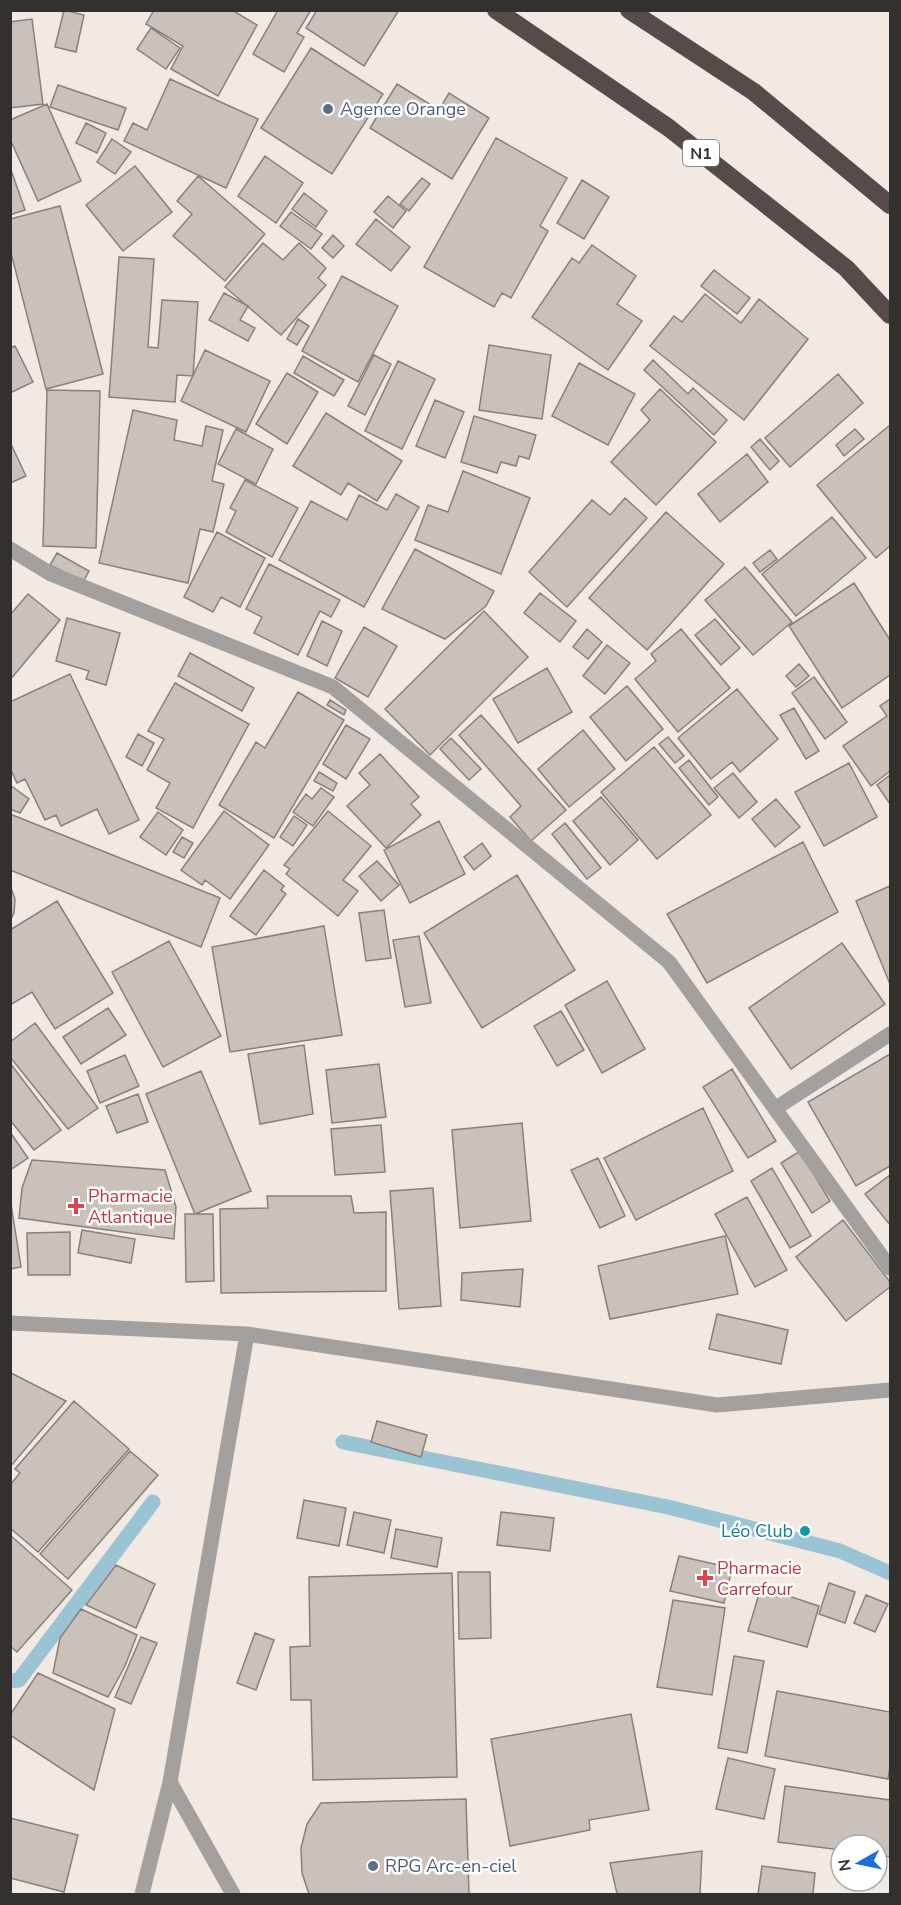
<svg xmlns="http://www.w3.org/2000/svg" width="901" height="1905" viewBox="0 0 901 1905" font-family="'Nunito Sans',sans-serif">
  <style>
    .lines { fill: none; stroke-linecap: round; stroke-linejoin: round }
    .stream { stroke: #9ac4d4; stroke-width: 15 }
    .building { fill: #cac1bb; stroke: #89807c; stroke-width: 1.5 }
    .lane { stroke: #a4a09e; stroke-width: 15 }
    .street { stroke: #a4a09e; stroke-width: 15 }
    .highway { stroke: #554c49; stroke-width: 18 }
    .service-dot { fill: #5c6f8a; stroke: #fff; stroke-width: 2 }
    .health-dot { fill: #e0444e; stroke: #fff; stroke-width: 2 }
    .culture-dot { fill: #0f9aa8; stroke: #fff; stroke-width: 2 }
    .labels { text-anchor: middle; stroke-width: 5; stroke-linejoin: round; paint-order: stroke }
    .shield { fill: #fff; stroke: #716e6d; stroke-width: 1.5 }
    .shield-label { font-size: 16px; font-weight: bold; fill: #34302e }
    .service-label { font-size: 18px; fill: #4e5e75; stroke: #fff; text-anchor: start }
    .health-label { font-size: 18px; fill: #be3a42; stroke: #fff; text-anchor: start }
    .culture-label { font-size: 18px; fill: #0d838f; stroke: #fff; text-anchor: end }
  </style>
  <rect width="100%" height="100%" fill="#f3e9e3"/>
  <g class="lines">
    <path class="stream" d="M343 1442 668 1507 840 1551 890 1573
      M10 1681 19 1680 153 1502"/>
  </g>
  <path class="building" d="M64 10 84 15 76 52 55 47Z
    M154 10H232L257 25 218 96 171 69 183 46 146 24Z
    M278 10H311L297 33 304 37 284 72 253 54Z
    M317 10H399L364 66 306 28Z
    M32 19 43 104 10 108V22Z
    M151 28 180 48 166 69 137 49Z
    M311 48 383 94 332 174 261 128Z
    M170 79 258 119 226 188 124 141 133 123 147 130Z
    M397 84 439 110 449 93 489 118 452 179 370 128Z
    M58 85 126 108 118 130 50 107Z
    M47 104 81 181 38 201 10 139V120Z
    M86 123 106 133 97 153 76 143Z
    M496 138 567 178 540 226 548 231 511 298 502 293 494 307 424 267Z
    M112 139 131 152 115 174 97 162Z
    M265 156 303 183 276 223 238 196Z
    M135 166 172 212 123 251 86 205Z
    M10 167 25 210 10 215Z
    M198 176 265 234 225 281 173 236 192 214 177 201Z
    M422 178 430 184 409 211 400 204Z
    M582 180 609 197 584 239 557 223Z
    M304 193 327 211 316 227 292 209Z
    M388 196 406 211 393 228 374 212Z
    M60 206 103 374 46 389 10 249V219Z
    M291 212 322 234 311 249 280 226Z
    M376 219 410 247 391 271 356 244Z
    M333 235 344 246 333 258 322 248Z
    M263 243 283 260 299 243 326 268 318 278 326 285 281 335 225 287Z
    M592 245 636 276 617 304 642 321 608 370 532 317 572 258 579 263Z
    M119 257 154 259 148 347 158 348 162 300 198 302 193 376 177 375 175 402 109 397Z
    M714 270 750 298 737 314 701 286Z
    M342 276 398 306 358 382 302 351Z
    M224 293 248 306 240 320 255 328 248 341 209 320Z
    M705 294 741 323 759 299 808 339 744 420 650 346 674 316 682 322Z
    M298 319 309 326 297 345 287 339Z
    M489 345 551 355 542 419 479 410Z
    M15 346 33 382 10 393V348Z
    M205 350 270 381 246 432 181 401Z
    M374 355 391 364 365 415 348 406Z
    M303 356 344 380 334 396 294 373Z
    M653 360 688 394 693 388 727 420 714 435 644 370Z
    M398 361 435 379 402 449 365 431Z
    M579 363 635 394 608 445 552 416Z
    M287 373 318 392 287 444 256 424Z
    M838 374 863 403 790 467 765 438Z
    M660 389 716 442 656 505 611 462 650 420 641 410Z
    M47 390 100 391 96 548 43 546Z
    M435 400 464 412 445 458 416 446Z
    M133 410 177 420 174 440 202 446 206 426 223 430 212 481 224 484 213 532 200 529 188 583 99 563Z
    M326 413 402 461 377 501 348 483 341 495 293 466Z
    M474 416 536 435 529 459 519 456 516 466 501 462 497 473 461 462Z
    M890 425V546L876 558 817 485Z
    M236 429 273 449 256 484 218 464Z
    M855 429 864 439 844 456 836 445Z
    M760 439 779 461 770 470 751 447Z
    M10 442 26 476 10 483Z
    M747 454 768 482 720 522 698 494Z
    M463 471 530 498 501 574 415 540 428 505 448 512Z
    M245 480 298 508 272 557 226 532 236 511 230 508Z
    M396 494 419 507 364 607 279 560 311 501 347 520 359 495 387 510Z
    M625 498 647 518 567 607 529 572 592 500 610 515Z
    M666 512 724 564 647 650 589 598Z
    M832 517 866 558 796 616 762 574Z
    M217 532 265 558 240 607 221 597 213 612 184 597Z
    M415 549 494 591 486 606 445 639 382 609Z
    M770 550 777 559 760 572 753 563Z
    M57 553 89 571 83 582 50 565Z
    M269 564 340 600 331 617 320 611 298 655 254 633 262 617 246 609Z
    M745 567 792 622 753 655 705 600Z
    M854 583 890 640V675L842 708 789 626Z
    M540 593 576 621 560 642 524 613Z
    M28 594 60 620 10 680V615Z
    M484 611 528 657 430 755 385 709Z
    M67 618 120 633 106 685 86 679 89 671 56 661Z
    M715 619 740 648 721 665 695 635Z
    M322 621 342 631 327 666 307 656Z
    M364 627 397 646 368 697 335 678Z
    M587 629 602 642 588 659 573 647Z
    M681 629 730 688 678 732 635 679 656 661 651 654Z
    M607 645 630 663 605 694 583 676Z
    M190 653 254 688 242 711 178 676Z
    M799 664 809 676 796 687 786 676Z
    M547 668 572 712 518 743 493 699Z
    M70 674 139 820 109 834 97 809 61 826 56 815 45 820 25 779 17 783 10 768V702Z
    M814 677 847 722 825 739 792 693Z
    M175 683 249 724 193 828 156 808 170 783 147 770 164 739 148 731Z
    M627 686 663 729 626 761 590 717Z
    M737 689 778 739 740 772 732 762 711 779 678 738Z
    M298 692 344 720 274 838 219 805 256 742 265 748Z
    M890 699V771L871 786 843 746 887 716 880 706Z
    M330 700 346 710 344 715 327 705Z
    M794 708 819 751 806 759 780 715Z
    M481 715 566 810 531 841 510 817 521 806 459 735Z
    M346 725 370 739 346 779 323 764Z
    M583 730 615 769 569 807 538 769Z
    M138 734 154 743 142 766 126 757Z
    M668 737 684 756 675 763 659 744Z
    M451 738 481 769 469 780 440 749Z
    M654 747 711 815 657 859 601 792Z
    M380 754 419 797 411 804 421 815 386 848 347 806 370 785 359 773Z
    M689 760 718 797 709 805 679 768Z
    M849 763 877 817 824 846 795 792Z
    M319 772 337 783 333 791 314 781Z
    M733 773 757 802 739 818 714 788Z
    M890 775V804L877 785Z
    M10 785 29 799 20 813 10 809Z
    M321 788 334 797 313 826 293 812 306 794 312 799Z
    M601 797 638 840 610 865 573 821Z
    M776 799 800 827 775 847 752 819Z
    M224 811 269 845 230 899 205 880 202 885 181 870Z
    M328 811 371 846 343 880 358 891 338 916 286 874 290 869 284 865Z
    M158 812 183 830 166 855 140 837Z
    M10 814 220 898 201 947 10 870Z
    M294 816 307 825 293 846 280 837Z
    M439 821 465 874 410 903 384 850Z
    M565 823 601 868 587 879 552 834Z
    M182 837 193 843 184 858 173 852Z
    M803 842 838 912 707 983 667 914Z
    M482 843 491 856 474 870 464 857Z
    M377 861 399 885 381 901 359 876Z
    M264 870 284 886 281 890 286 894 256 935 230 916Z
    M517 875 575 970 482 1028 424 933Z
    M10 885 15 899 14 913 10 921Z
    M890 886V984L856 901Z
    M57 901 113 993 55 1029 32 992 10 1005V930Z
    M384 910 391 958 366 961 359 913Z
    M324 926 342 1035 230 1052 212 947Z
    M419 936 431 1003 405 1007 393 940Z
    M169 941 221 1036 163 1067 112 972Z
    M842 943 885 1004 791 1069 749 1008Z
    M607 981 645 1049 602 1073 565 1005Z
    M108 1008 126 1035 81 1064 63 1037Z
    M561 1011 584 1050 557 1066 534 1026Z
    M35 1023 98 1108 68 1129 10 1057V1042Z
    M304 1045 313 1114 260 1124 248 1054Z
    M890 1054V1166L856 1186 808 1102Z
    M125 1055 139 1086 100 1103 87 1071Z
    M10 1063 61 1130 34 1150 10 1120Z
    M379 1064 386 1117 332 1123 326 1070Z
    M732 1069 776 1141 748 1158 703 1087Z
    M201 1071 251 1191 195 1214 146 1094Z
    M138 1094 148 1122 117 1133 106 1106Z
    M703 1108 733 1171 636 1220 604 1158Z
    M522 1123 531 1221 460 1228 452 1130Z
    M381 1125 385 1172 335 1175 331 1129Z
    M10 1132 28 1158 10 1170Z
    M800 1151 830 1201 812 1213 781 1163Z
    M598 1158 625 1216 600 1228 571 1170Z
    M32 1160 165 1170 176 1207 174 1239 19 1218 22 1188Z
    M772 1168 811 1236 790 1248 751 1181Z
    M890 1175V1225L865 1194Z
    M433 1188 441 1306 399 1309 390 1191Z
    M267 1196H351L354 1213 386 1212V1291L221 1293 220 1209 268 1208Z
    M747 1197 787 1270 755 1287 715 1214Z
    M10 1198 21 1267 10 1269Z
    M185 1214H213L214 1281 186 1282Z
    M843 1220 890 1282V1287L846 1321 796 1257Z
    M82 1230 135 1239 131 1263 78 1253Z
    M70 1232V1275H28L27 1233Z
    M725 1236 738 1294 610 1319 598 1266Z
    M523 1269 520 1307 461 1300 462 1273Z
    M717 1314 788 1330 781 1364 709 1349Z
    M11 1373 66 1401 10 1467V1373Z
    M74 1401 129 1449 38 1552 10 1528V1485L20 1473 15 1469Z
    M377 1421 427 1435 421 1457 371 1442Z
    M130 1451 158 1475 68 1579 40 1554Z
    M304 1500 346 1508 339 1546 297 1538Z
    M354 1512 391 1520 384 1553 347 1545Z
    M501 1512 554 1518 550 1551 497 1545Z
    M396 1529 442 1538 437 1567 391 1558Z
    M10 1535 72 1590 17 1652 10 1646Z
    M679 1556 732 1568 724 1603 670 1591Z
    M116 1565 155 1584 136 1628 86 1605Z
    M458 1572H490L491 1638 459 1639Z
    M452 1573 457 1777 313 1780 311 1700H291L290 1647 310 1646 309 1577Z
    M829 1583 855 1592 845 1623 819 1614Z
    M761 1587 819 1606 807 1647 748 1631Z
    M866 1595 888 1604 875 1632 854 1623Z
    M673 1600 725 1608 712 1695 657 1687Z
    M81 1609 137 1635 125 1666 108 1697 53 1673 60 1638Z
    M255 1633 274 1640 256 1690 237 1683Z
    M141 1637 157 1643 131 1704 115 1697Z
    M734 1656 764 1661 747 1753 718 1748Z
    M38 1673 115 1709 94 1790 10 1735V1715Z
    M777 1691 890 1712V1766L888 1779 765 1756Z
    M631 1714 649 1810 589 1820 590 1830 510 1846 491 1739Z
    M728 1758 775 1769 764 1819 716 1809Z
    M785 1786 890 1800V1857L877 1855V1845H841V1850L778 1842Z
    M466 1799 469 1894H309L302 1873 301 1848 307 1824 321 1803Z
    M10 1818 78 1835 64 1892 10 1878Z
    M702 1851 700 1894H617L610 1863Z
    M762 1866 815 1873 813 1894H758Z"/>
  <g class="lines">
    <path class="lane" d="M776 1108 890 1034"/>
    <path class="street" d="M10 549 51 574 333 687 669 962 890 1268
      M10 1323 247 1334 717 1405 890 1390
      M170 1782 233 1894
      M142 1894 170 1782 247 1334"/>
    <path class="highway" d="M496 10 669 128 846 268 890 315
      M629 10 754 92 890 205"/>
  </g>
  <g class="service-dot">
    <circle cx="328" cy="109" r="6"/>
    <circle cx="373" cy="1866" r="6"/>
  </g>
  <g class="health-dot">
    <path d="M73 1197h6v6h6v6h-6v6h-6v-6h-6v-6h6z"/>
    <path d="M702 1569h6v6h6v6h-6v6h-6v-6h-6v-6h6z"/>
  </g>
  <circle class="culture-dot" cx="805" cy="1531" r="6"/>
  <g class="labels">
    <rect class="shield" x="683" y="140" width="36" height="26" rx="4.5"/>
    <g class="shield-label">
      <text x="701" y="159">N1</text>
    </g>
    <g class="service-label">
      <text x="340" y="115">Agence Orange</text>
      <text x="385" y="1872">RPG Arc-en-ciel</text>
    </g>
    <g class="health-label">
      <text x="88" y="1202">Pharmacie<tspan x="88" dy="21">Atlantique</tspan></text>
      <text x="717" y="1574">Pharmacie<tspan x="717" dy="21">Carrefour</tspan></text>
    </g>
    <g class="culture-label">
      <text x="793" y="1537">Léo Club</text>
    </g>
  </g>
  <rect width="901" height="1905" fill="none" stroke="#34302e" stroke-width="24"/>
  <g transform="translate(859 1863) rotate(261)"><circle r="28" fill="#ffffff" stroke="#aeacab" stroke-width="1.5"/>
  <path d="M0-4.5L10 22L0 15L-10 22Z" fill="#1b6dd7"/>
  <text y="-9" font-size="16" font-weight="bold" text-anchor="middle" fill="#34302e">N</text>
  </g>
</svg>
